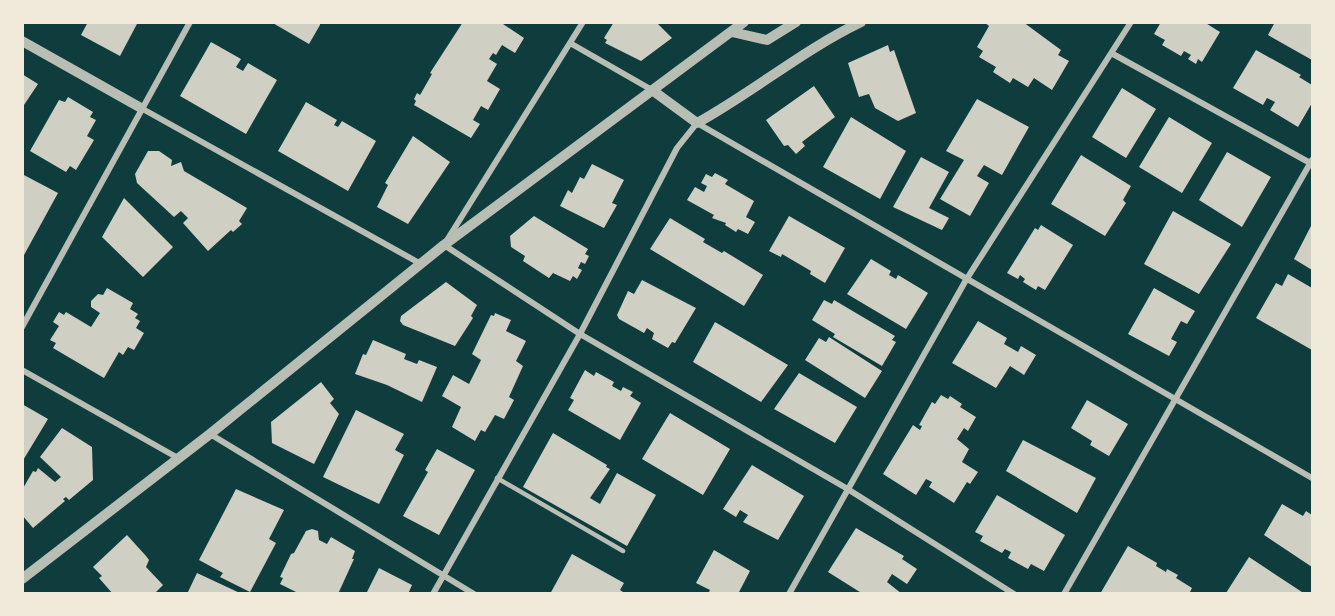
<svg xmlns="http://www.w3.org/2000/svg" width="1335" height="616" viewBox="0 0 1335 616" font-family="'Sofia Sans Condensed',sans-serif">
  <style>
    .building { fill: #cfcfc3 }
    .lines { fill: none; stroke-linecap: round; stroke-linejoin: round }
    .service { stroke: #b8beb3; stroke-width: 4.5 }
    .minor { stroke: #b8beb3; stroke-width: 6 }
    .tertiary { stroke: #b8beb3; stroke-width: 10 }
  </style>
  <rect width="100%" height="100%" fill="#0f3d3e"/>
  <path class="building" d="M88 22H138L120 56 81 35Z
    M271 22H320V25L309 44Z
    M463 22H500L524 38 515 53 502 45 496 55 493 53 489 59 497 64 487 81 500 89 488 110 481 106 473 120 480 124 471 138 414 105 416 101 414 99 417 93 420 95 432 74 430 73Z
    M614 22H656L672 38 641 61 605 43 607 40 604 38Z
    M984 22H1023L1061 50 1058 55 1069 61 1052 90 1034 78 1028 87 1013 78 1010 83 993 72 996 67 979 57 983 51 977 47 989 26Z
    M1161 22H1204L1220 32 1202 62 1198 59 1196 64 1188 59 1191 55 1184 51 1181 56 1162 45 1165 40 1154 34Z
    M1275 22H1312V60L1268 35Z
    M211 42 241 59 236 67 243 71 248 63 277 80 246 134 180 96Z
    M888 45 890 52 894 50 916 113 898 121 875 108 869 94 859 97 848 63Z
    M1256 50 1301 75 1299 77 1312 85V103L1298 127 1270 110 1275 102 1267 98 1263 105 1233 88Z
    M22 74 38 84 22 108Z
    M814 86 835 117 802 142 805 146 796 154 788 145 784 146 766 120Z
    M1122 88 1156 109 1126 158 1092 137Z
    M68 97 93 112 90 117 96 120 87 136 94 140 76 170 70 166 66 172 30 151 59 100 65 102Z
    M977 99 1029 127 1002 175 984 165 977 176 989 183 970 216 940 199 964 160 946 151Z
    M306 102 337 120 334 125 338 127 342 121 376 141 348 191 278 151Z
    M851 117 906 151 880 199 823 167Z
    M1169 117 1212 143 1182 193 1139 167Z
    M413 136 450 162 408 224 377 207 388 185 385 183Z
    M148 151H159L172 160 171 166 181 162 184 171 247 208 239 221 242 224 233 232 231 230 208 251 183 223 188 218 181 211 174 217 137 183 135 174Z
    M1227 152 1271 177 1242 227 1199 200Z
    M1081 155 1131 186 1123 200 1126 203 1105 236 1051 204Z
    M921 157 949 172 929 208 949 218 942 230 893 207Z
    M592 164 624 180 612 203 617 205 604 228 560 206 568 190 572 193 580 177 584 179Z
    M715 173 728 180 725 184 754 201 746 217 755 222 748 234 738 229 736 232 725 225 726 223 712 218 714 215 687 200 695 187 704 192 707 186 701 183 706 174 712 177Z
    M22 174 58 193 24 255 22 254Z
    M124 198 173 247 143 277 102 237Z
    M1173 211 1231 244 1199 294 1144 264Z
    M534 216 588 249 585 254 589 256 585 264 581 262 578 268 582 270 577 279 573 276 570 281 553 273 549 278 523 261 525 256 511 247 510 236Z
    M789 216 845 248 825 283 810 274 811 271 782 254 781 257 769 251Z
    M670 218 705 239 703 242 722 253 724 251 763 275 744 306 650 249Z
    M1312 224V270L1294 259Z
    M1041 225 1073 245 1045 290 1038 286 1036 290 1023 282 1025 279 1020 275 1018 279 1007 273 1035 228 1038 230Z
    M871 259 891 271 889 275 896 279 898 275 928 293 906 329 847 294Z
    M1288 274 1312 288V350L1256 318 1276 283 1282 286Z
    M642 280 696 308 675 343 672 342 668 348 652 339 654 333 647 328 644 333 619 319 617 315 628 291 634 294Z
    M446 282 477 305 471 316 473 318 455 346 403 325 400 321 401 316Z
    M107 288 133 303 130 309 138 314 135 318 140 321 136 328 144 333 134 350 128 347 123 355 119 352 104 378 53 348 56 343 50 340 59 326 53 322 59 312 64 315 66 312 91 327 100 313 91 307V301L98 294 103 295Z
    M1154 288 1195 311 1187 324 1181 321 1171 339 1177 342 1169 356 1128 334Z
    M824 300 832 304 834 300 895 336 892 340 896 342 882 366 833 337 835 334 812 320Z
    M495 313 511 320 506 331 526 341 516 361 523 366 509 397 514 400 504 419 495 415 485 432 481 430 475 441 452 427 461 407 442 396 453 375 469 384 481 360 472 354 491 315 494 316Z
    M978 321 1007 338 1004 344 1018 352 1021 346 1036 355 1024 375 1010 366 996 388 952 363Z
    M715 322 788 365 761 402 693 362Z
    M829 337 882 371 865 398 805 360 819 338 826 342Z
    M373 340 406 354 404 359 417 364 419 360 437 367 422 402 387 385 355 374 363 354 366 355Z
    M585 370 594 376 596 372 614 382 612 386 621 391 623 387 633 392 630 396 641 403 620 440 568 410 574 400 570 398Z
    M799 373 857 407 835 443 774 409Z
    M321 382 334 399 330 403 339 414 314 464 272 443 271 422Z
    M941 395 948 399 950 396 962 404 960 407 976 417 968 431 964 428 957 439 969 449 962 462 978 472 970 484 967 482 954 503 929 487 932 482 926 479 916 495 883 474 913 425 920 430 922 426 919 425 932 402 935 404Z
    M1087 400 1128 424 1109 456 1090 445 1092 441 1071 428Z
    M22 404 48 419 22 462Z
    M356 410 404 434 395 450 404 455 379 504 323 477Z
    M670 413 730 449 703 495 642 459Z
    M62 428 92 447 93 480 69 500 66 497 63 499 65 501 33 528 22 515V490L33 471 36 472 38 468 55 482 61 477 40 457Z
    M553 433 607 465 606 467 610 469 590 498 600 504 617 473 656 495 627 546 523 487Z
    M1023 440 1096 478 1077 513 1006 471Z
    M437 449 475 470 439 535 403 516 428 472 425 470Z
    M752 465 804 496 778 540 743 522 748 515 740 510 736 517 723 509Z
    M236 489 284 510 269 539 276 543 250 592 220 577 223 573 199 560Z
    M997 495 1065 535 1044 571 1031 564 1028 569 1008 558 1011 552 1005 549 1002 553 980 541 983 536 975 532Z
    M1282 504 1303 516 1306 511 1312 515V567L1264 535Z
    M856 528 904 556 902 559 917 569 907 584 892 574 887 582 902 594H863L828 572Z
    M312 529 318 531 319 540 327 544 331 537 355 551 352 559H354L338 594H300L280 584 283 578 280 577 291 554 294 553 306 531Z
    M127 535 146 556 149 560 146 567 163 585 154 594H113L99 578 102 576 93 567Z
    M1128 546 1157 563 1156 566 1166 572 1167 569 1178 575 1176 578 1192 588 1189 594H1100Z
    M714 550 750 571 738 594H708L710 590 696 583Z
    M572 554 624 583 620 590 626 594H550Z
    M1249 557 1305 594 1226 593Z
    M379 568 412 585 408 594H366Z
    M197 573 242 594H187Z"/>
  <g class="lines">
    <path class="service" d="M497 478 623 551"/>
    <path class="minor" d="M583 22 444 245 580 334 846 488 1014 594
      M570 43 652 90
      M1113 54 1312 164
      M141 108 421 264
      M22 327 190 22
      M22 370 178 458
      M210 434 474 594
      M433 594 580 334 677 148 697 123 1312 478
      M789 594 966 280 1131 22
      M1064 594 1312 160"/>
    <path class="tertiary" d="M732 32 767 40 796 22
      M22 41 141 108
      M652 90 697 123C753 92 803 50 861 22
      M22 579 210 434 444 245 744 22"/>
  </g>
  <rect width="1335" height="616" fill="none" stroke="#f1e9da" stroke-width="48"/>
</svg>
